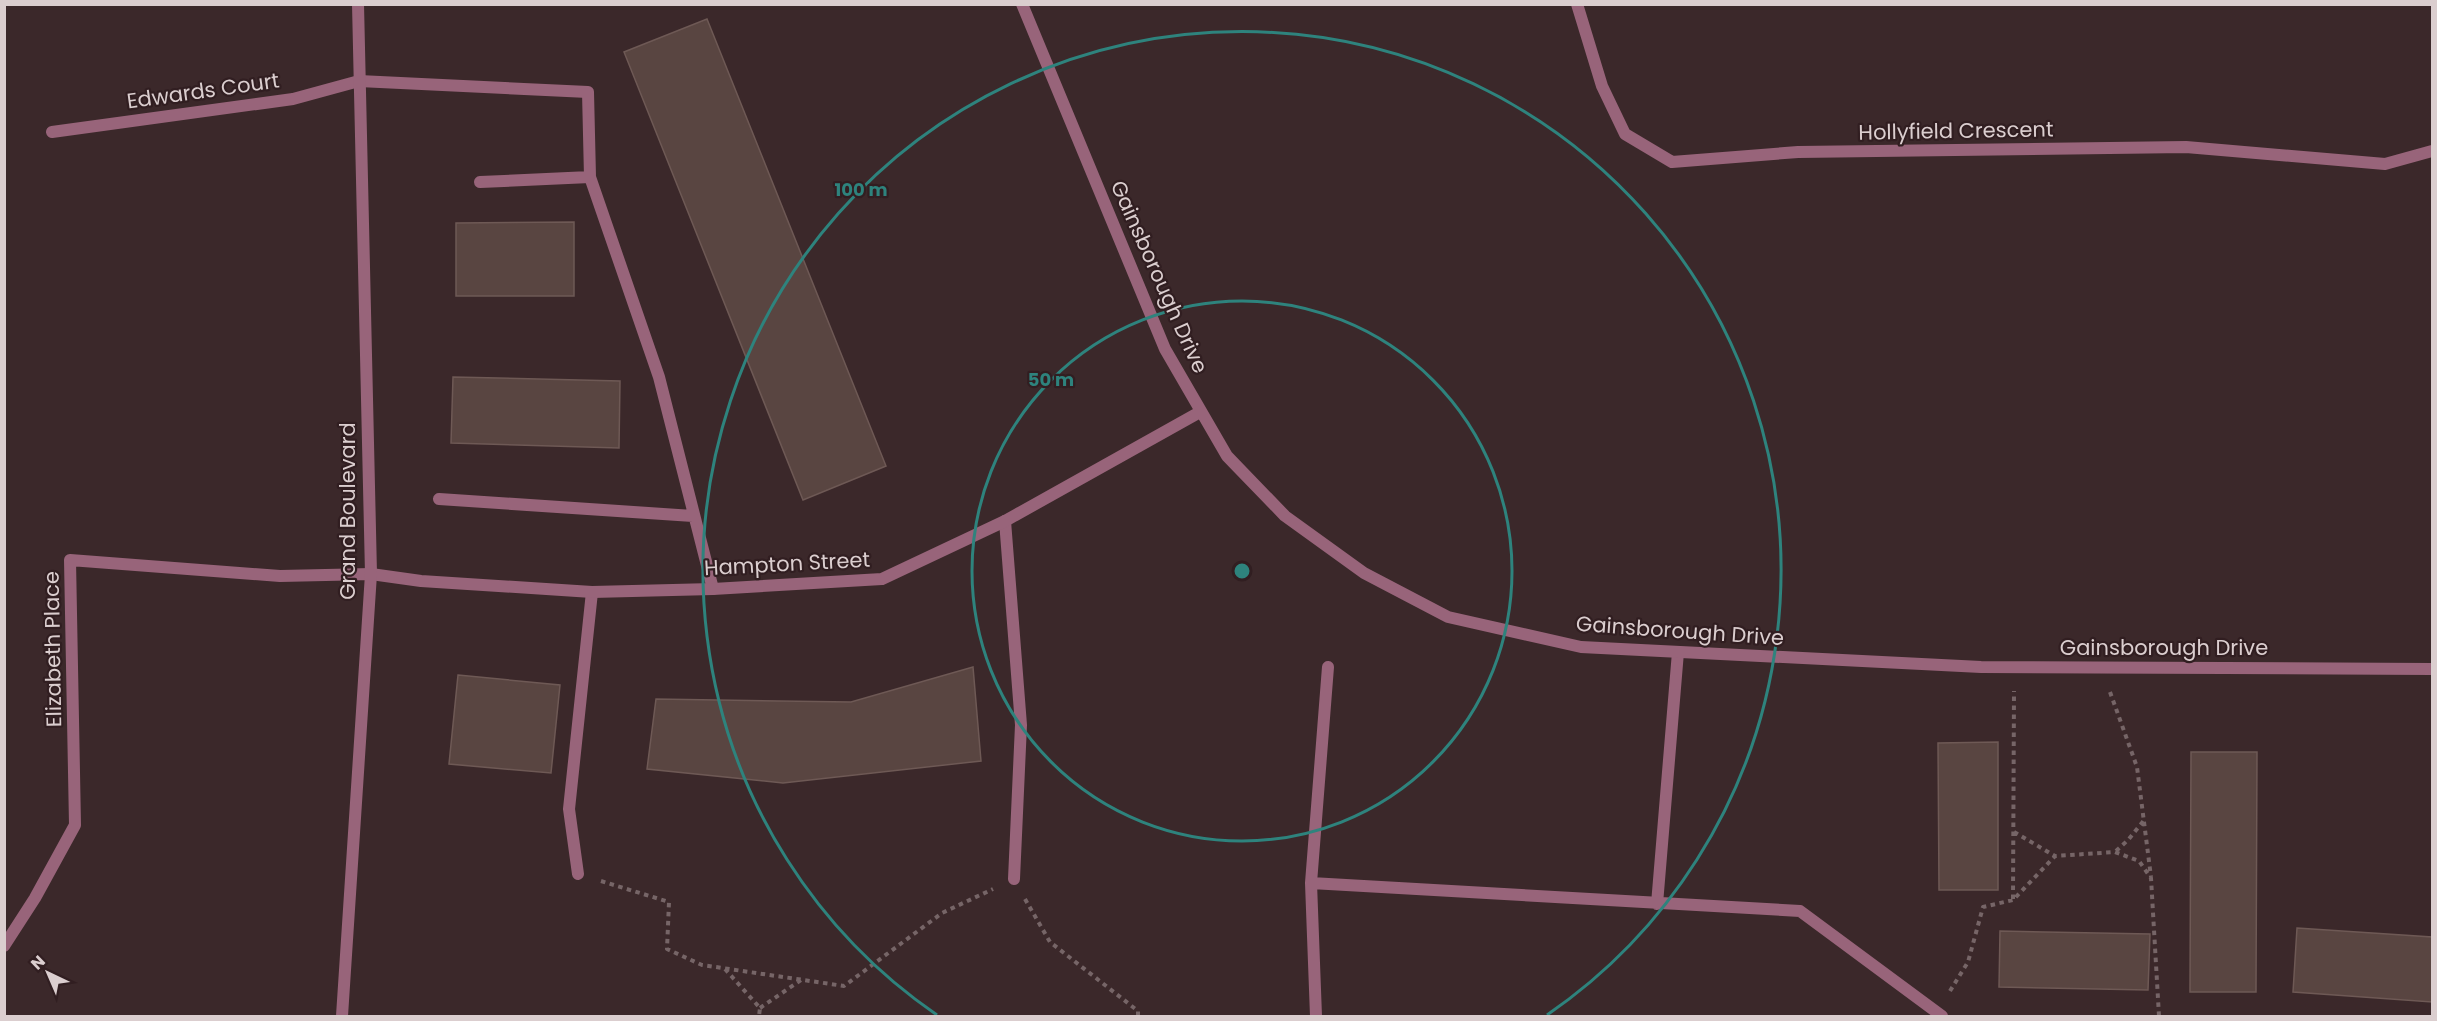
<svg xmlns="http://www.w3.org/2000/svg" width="2437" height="1021" viewBox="0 0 2437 1021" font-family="Poppins,sans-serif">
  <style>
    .building { fill: #594541; stroke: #6e5955; stroke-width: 1.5 }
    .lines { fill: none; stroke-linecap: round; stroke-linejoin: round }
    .path { stroke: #766567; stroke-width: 4; stroke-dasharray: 4.5 4.5; stroke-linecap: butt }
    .service { stroke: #98647a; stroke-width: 12 }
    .minor { stroke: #98647a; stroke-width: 12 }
    .tertiary { stroke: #98647a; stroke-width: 12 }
    .ring { fill: none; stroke: #2e837d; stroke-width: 3 }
    .labels { text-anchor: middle; stroke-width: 4.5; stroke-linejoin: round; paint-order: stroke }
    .street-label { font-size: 21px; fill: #dbcecf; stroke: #311e21 }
    .centre { fill: #2e837d; stroke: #311e21; stroke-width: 3 }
    .ring-label { font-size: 18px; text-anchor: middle; font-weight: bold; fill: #2e837d; stroke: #311e21; stroke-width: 4.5; stroke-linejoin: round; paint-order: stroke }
  </style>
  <rect width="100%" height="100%" fill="#3b282a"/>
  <path class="building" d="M707 19 886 466 803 500 624 52Z
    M574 222V296H456V223Z
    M453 377 620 381 619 448 451 443Z
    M973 667 981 761 783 783 647 769 656 699 851 702Z
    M458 675 560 685 551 773 449 764Z
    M1998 742V890H1939L1938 743Z
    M2191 752H2257L2256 992H2190Z
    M2297 928 2432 937V1002L2293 992Z
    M2000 931 2150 934 2148 990 1999 987Z"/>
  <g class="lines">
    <path class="path" d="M2110 692 2137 767 2151 877
      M2014 832 2055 856
      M2116 851 2128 840 2145 819
      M601 881 669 902 667 949 702 965 844 986 942 913 993 889
      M1025 899 1050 942 1138 1011V1016
      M2013 899 2014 691
      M725 969 760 1008 759 1016
      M1950 991 1968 962 1983 907 2013 900 2055 856 2115 852 2139 861 2151 878 2159 1016
      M760 1008 801 980"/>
    <path class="service" d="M359 81 588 92 590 177 659 377 713 589
      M480 182 590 177
      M439 499 693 516
      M1005 521 1021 725 1014 879
      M578 874 569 809 592 592
      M1311 883 1800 911 1942 1016
      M1657 904 1678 652
      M1316 1016 1311 883 1328 667"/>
    <path class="minor" d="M1022 4 1165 349 1227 456 1285 516 1364 573 1448 617 1581 647 1981 667 2432 669
      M1577 4 1602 86 1625 134 1672 162 1798 152 2186 147 2385 164 2432 151
      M52 132 293 99 359 81
      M4 946 35 898 75 825 70 560 280 576 371 574 421 581 592 592 713 589 882 579 1005 521 1200 412"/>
    <path class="tertiary" d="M342 1016 371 574 358 4"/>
  </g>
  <g class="ring">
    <circle cx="1242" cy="571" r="270"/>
    <path d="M937 1015A539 539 0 1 1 1547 1015"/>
  </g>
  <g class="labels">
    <g class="street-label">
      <text transform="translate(203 91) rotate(-8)" y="7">Edwards Court</text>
      <text transform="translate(1956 131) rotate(-1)" y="7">Hollyfield Crescent</text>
      <text transform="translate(1159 277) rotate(66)" y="7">Gainsborough Drive</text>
      <text transform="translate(348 511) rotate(-90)" y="7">Grand Boulevard</text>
      <text transform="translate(787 564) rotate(-3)" y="7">Hampton Street</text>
      <text transform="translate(1680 631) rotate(4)" y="7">Gainsborough Drive</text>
      <text x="2164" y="655">Gainsborough Drive</text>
      <text transform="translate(53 649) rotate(-91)" y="7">Elizabeth Place</text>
    </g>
  </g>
  <circle cx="1242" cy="571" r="9" class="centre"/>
  <g class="ring-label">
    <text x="861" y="196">100 m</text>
    <text x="1051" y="386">50 m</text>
  </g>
  <rect width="2437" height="1021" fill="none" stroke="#dbcecf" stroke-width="12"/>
  <g transform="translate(48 973) rotate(316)" stroke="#311e21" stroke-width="4.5" paint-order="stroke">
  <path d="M0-4.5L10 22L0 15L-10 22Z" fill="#dbcecf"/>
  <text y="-9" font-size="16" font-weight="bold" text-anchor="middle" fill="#dbcecf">N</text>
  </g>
</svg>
